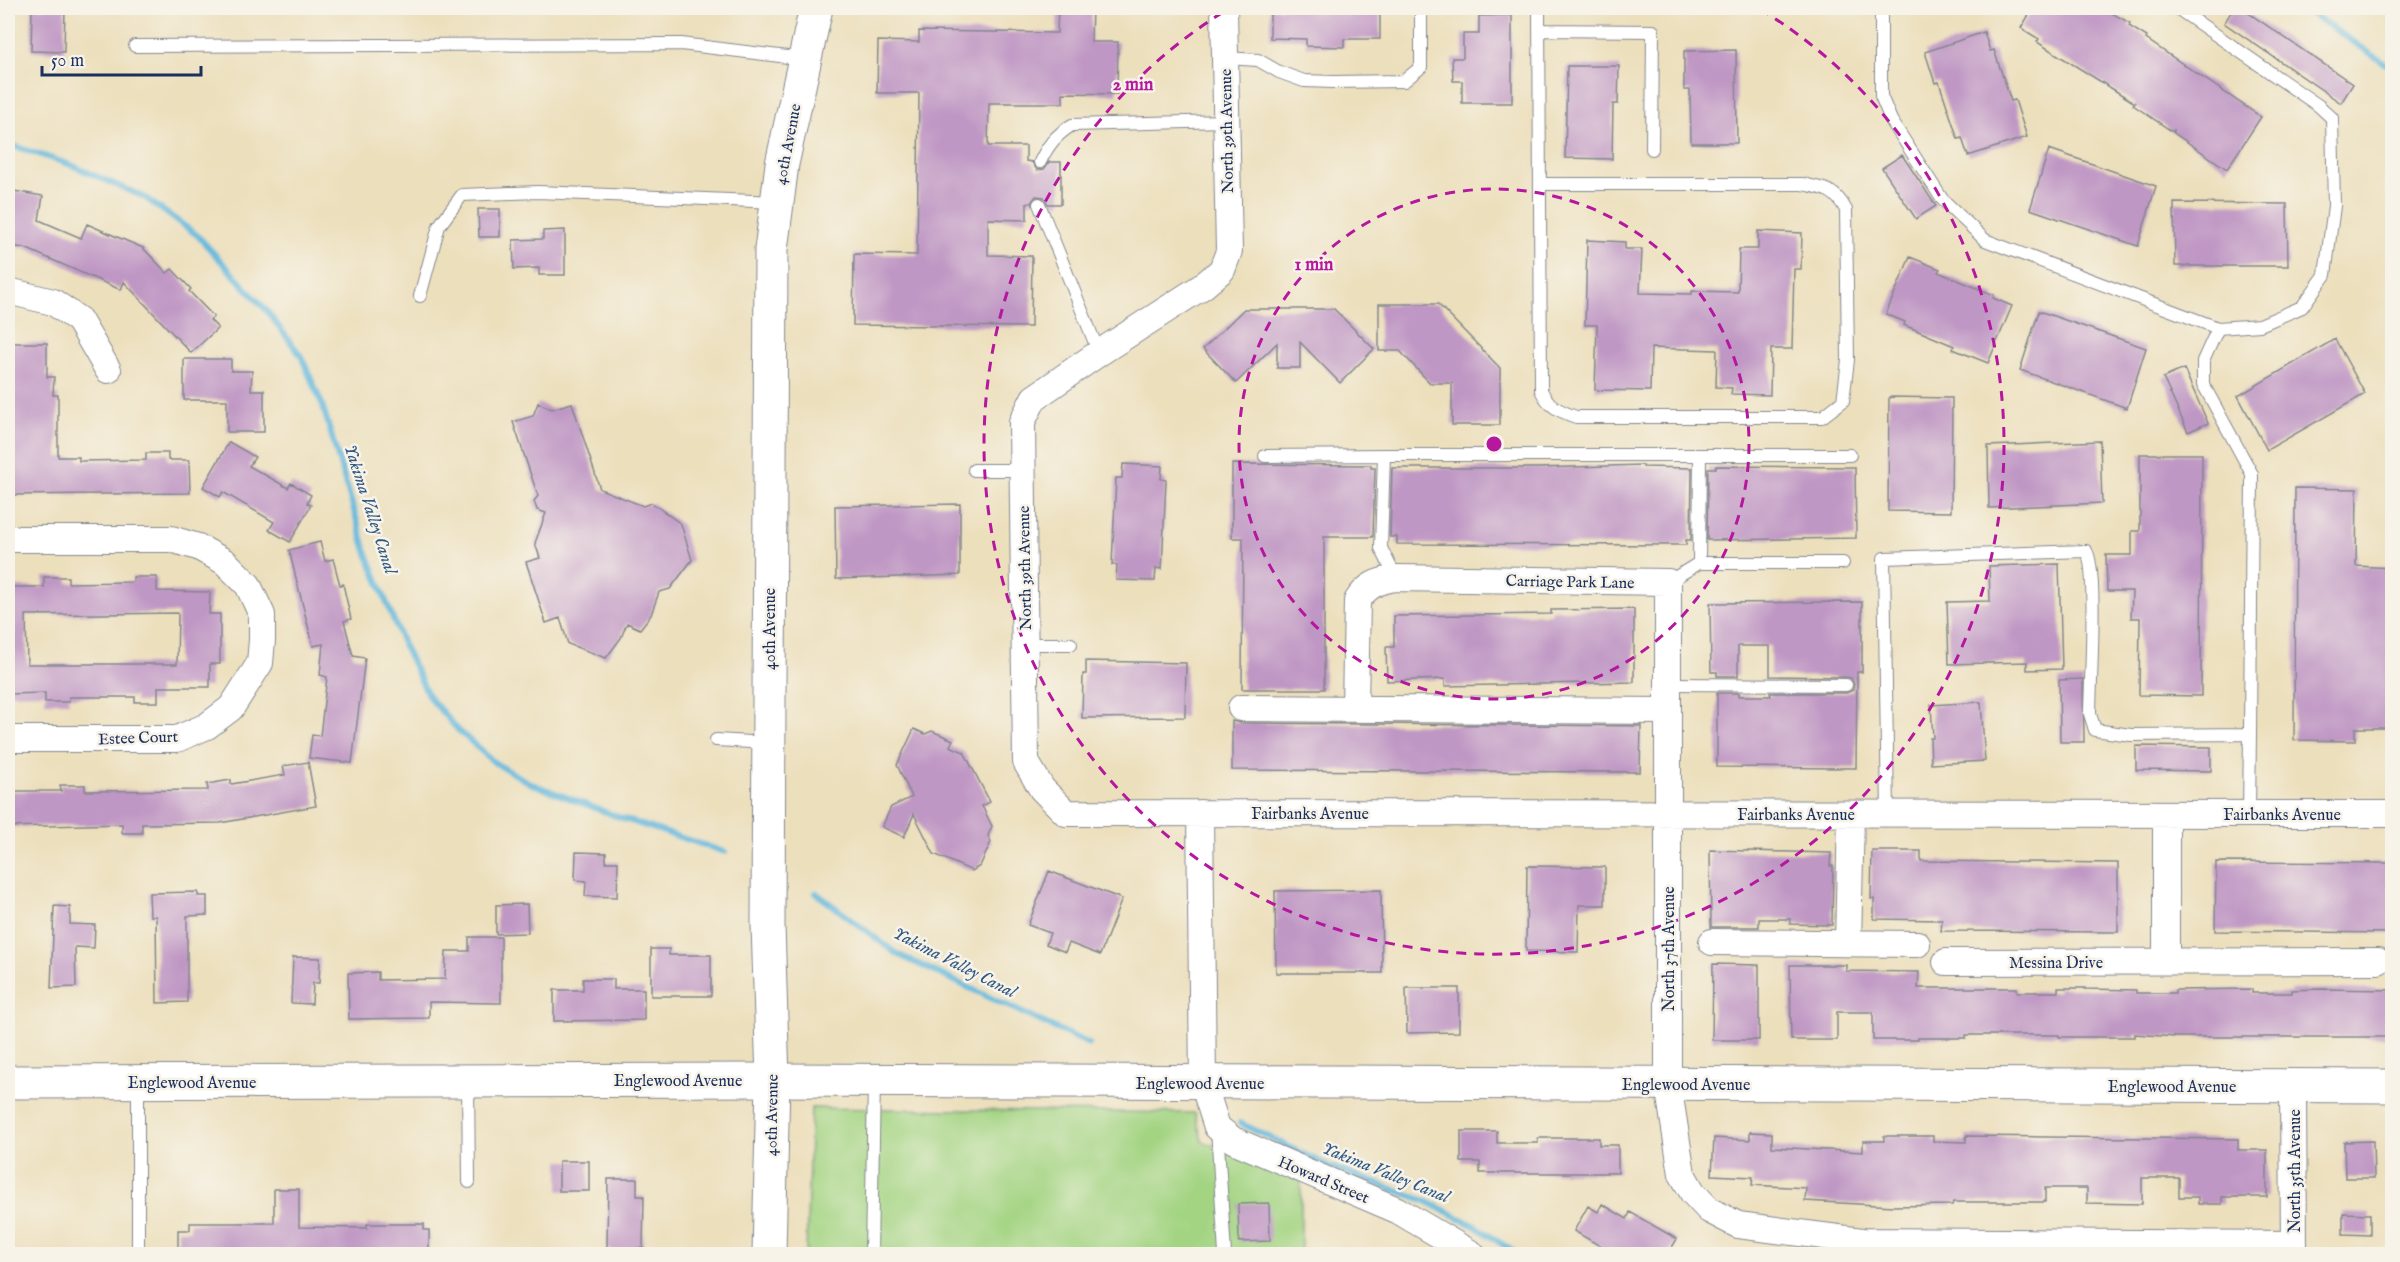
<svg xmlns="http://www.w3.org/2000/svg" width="2400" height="1262" viewBox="0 0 2400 1262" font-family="'IM FELL English',serif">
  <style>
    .green { fill: #a3d482; stroke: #5f8270; stroke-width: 1.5 }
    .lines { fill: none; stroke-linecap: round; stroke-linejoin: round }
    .stream { stroke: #5db6db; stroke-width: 6 }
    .building { fill: #bf97c4; fill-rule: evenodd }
    .lane-casing { stroke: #84878d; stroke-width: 14 }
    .street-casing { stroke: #84878d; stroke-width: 28 }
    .secondary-casing { stroke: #84878d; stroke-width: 35 }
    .primary-casing { stroke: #84878d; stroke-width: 35 }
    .lane { stroke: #fff; stroke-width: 12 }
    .street { stroke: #fff; stroke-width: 26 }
    .secondary { stroke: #fff; stroke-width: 33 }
    .primary { stroke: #fff; stroke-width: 33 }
    .ring { fill: none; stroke: #b5179e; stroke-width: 3; stroke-dasharray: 10 8 }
    .labels { text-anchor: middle; stroke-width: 5; stroke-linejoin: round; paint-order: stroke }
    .street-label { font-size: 16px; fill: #1b2f5e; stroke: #f7f3e8 }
    .water-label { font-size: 18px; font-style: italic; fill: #2f5884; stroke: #f7f3e8 }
    .centre { fill: #b5179e; stroke: #f7f3e8; stroke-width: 3 }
    .ring-label { font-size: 18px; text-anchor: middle; font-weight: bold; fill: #b5179e; stroke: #f7f3e8; stroke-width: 5; stroke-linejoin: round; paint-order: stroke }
  </style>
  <rect width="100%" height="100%" fill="#f7f3e8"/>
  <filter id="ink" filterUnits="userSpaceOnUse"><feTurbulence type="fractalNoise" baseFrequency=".0167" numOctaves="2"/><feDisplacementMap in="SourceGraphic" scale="12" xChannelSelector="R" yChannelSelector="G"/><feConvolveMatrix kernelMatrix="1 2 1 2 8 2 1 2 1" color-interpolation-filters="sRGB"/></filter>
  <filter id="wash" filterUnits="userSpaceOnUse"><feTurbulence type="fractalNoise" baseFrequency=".008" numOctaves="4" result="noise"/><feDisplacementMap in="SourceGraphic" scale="24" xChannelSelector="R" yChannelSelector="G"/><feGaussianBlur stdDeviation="1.35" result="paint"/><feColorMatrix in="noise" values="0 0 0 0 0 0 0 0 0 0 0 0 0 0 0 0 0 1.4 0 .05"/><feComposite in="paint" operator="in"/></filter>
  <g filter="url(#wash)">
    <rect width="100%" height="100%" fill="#ecdfbc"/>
    <path class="green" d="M811 1108 1195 1113 1202 1141 1301 1181V1254H806Z"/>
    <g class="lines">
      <path class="stream" d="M2303 8 2392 68
        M8 144 71 165 144 197 197 235 267 311 301 356 322 404 366 551 404 646 429 697 458 730 495 763 532 784 621 818 725 852
        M816 893 897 954 1089 1044
        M1240 1123 1328 1166 1426 1201 1475 1226 1517 1254"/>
    </g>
    <g id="blocks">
      <path class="building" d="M32 8H65L64 52 31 51Z
        M1058 8H1092L1091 42H1118L1117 94 1063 93V103H989L988 146H1026V161L1032 162 1037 170 1044 169 1049 162H1061V204H1048L1044 197 1036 196 1031 203H1027V220L988 219V255L1032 256 1031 327 853 325 854 254 917 255 919 93H877L878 41 919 42V31L1057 33Z
        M1270 8H1380V39H1344V47L1306 46V39L1270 38Z
        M2033 8H2103L2130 23 2129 26 2147 37 2146 39 2261 117 2227 169 2174 133V129L2173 132 2133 105 2135 103 2037 42 2039 39 2021 28Z
        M2234 8H2241L2353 84 2341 103 2224 23Z
        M1512 15V103H1462V81H1453L1452 58H1463V34H1479V16Z
        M1984 32 1990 51 1994 50 2011 101 2015 100 2027 137 1968 156 1962 138 1958 139 1939 82 1935 83 1925 52Z
        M1736 50 1737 143H1691L1690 90H1684V51Z
        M1567 66H1619L1618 104H1613L1612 159 1565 158Z
        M2049 149 2156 186 2138 246 2030 209Z
        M1902 155 1936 206 1916 219 1882 168Z
        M8 190 43 196 39 220 81 238 87 224 143 248 167 273 172 269 191 289 189 291 214 317 210 320 218 328 191 353 124 282 121 290 25 248 8 246Z
        M2174 203 2287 204 2288 266H2175Z
        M478 209H500V237H479Z
        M565 230V275H539V268L514 269 513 240 543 239V231Z
        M1758 231 1802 233 1801 269H1794L1792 349H1771L1770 395 1731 394 1732 388 1716 387 1717 350 1651 348 1650 391 1595 390 1597 325H1585L1587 240 1625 242V249H1642L1640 293 1692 294V291L1738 292 1739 249H1758Z
        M1910 257 1940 269 1938 272 1994 295 1993 298 2012 306 1988 363 1953 349 1954 346 1904 325 1905 322 1886 314Z
        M1379 304H1438L1500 368V425H1452V383H1430L1400 351H1379Z
        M1244 309H1334L1374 349 1340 383 1300 342V368H1277V343L1236 383 1203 349Z
        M2039 311 2146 348 2127 408 2020 370Z
        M2335 339 2365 394 2267 450 2238 396Z
        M8 343H47V377H54L53 395H58V457H79V461L146 460V453H168V460H189L190 493 8 495Z
        M184 359H231V371H252L251 390H264V432H227V400H184Z
        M2184 369 2208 423 2188 432 2163 378Z
        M1889 397 1952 398 1951 512 1888 511Z
        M538 403 552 409 572 403 600 489 643 506 652 503 681 524 692 560 670 589 659 592 651 615 640 629 627 623 621 638 606 658 568 644 560 618 546 623 526 562 540 558 535 543 546 513 537 510 534 501 538 496 513 422 533 416Z
        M2100 441 2102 503 1989 508 1988 446Z
        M229 442 255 457 249 466 288 488 291 483 311 495 307 503 311 505 290 542 269 530 274 522 223 492 220 497 203 487Z
        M2140 454H2202L2201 696 2139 695 2140 618H2131L2132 591H2107L2106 555H2132V531H2140Z
        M1123 464 1162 466 1161 479 1166 480 1162 569 1156 568 1155 581 1116 580 1117 565H1112L1116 478H1122Z
        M1232 464 1371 465V468H1375L1373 537H1324V689H1242L1243 538H1232Z
        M1643 465V467L1692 468 1691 540H1686V545L1397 544V537H1390L1392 468H1537Z
        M1716 466 1855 467 1856 538 1707 540 1708 468H1716Z
        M2295 488 2357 489 2356 566 2392 568V728H2355V741L2294 740Z
        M960 504V575L836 579 835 506Z
        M320 542 325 561 333 559 340 585 343 584 351 619 344 621 353 656 365 658 352 763 309 758 312 735 320 736 327 677 320 675 323 644 313 646 289 550Z
        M2059 564 2062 669 2027 670V662L1949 664 1947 602 1990 601 1989 566Z
        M44 577H68V583L133 582V577H157V591L210 592 209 614H220V664H210V687H158V702H135V697H69V702H45V693L8 694V587H44ZM178 613 177 664H27L26 615Z
        M1862 602V672H1857L1856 768 1717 767V693H1739V696H1771L1770 693H1846L1853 690 1854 684 1851 678 1846 677 1770 676V646H1738V676H1717V672H1711L1710 603Z
        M1634 609V682L1445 686V679L1387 681 1386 647H1394V616L1551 614V610Z
        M1086 661 1186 663 1185 717 1082 718 1083 674H1086Z
        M2083 679 2084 742H2060L2059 680Z
        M1981 702 1985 761 1931 764 1930 738H1933L1931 705Z
        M1232 721 1241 723 1641 726 1640 772 1232 770Z
        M914 729 925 734 932 731 953 740 950 746 964 752 990 802 982 806 992 826 988 836 991 842 980 866 972 871 934 854 914 814 904 837 882 827 891 807 912 797 897 765Z
        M2136 746 2211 747V771L2136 770Z
        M308 762 316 806 220 823 142 824V833H122V824L8 827V791H61L60 785H85V791L208 790 207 784 231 780V784L285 775 283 766Z
        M1710 850 1831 853 1830 866H1833L1832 925 1790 924V919H1759V927H1711Z
        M1872 851H1921V861L2118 863V932L1941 931 1942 920 1874 919V899H1871Z
        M576 852 606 853V862H618L617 897 585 896 586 881 575 880Z
        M2216 862 2392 863V933L2215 931Z
        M1527 866 1605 867V905H1579L1578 952 1526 951Z
        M1049 871 1122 899 1100 955 1069 943 1065 952 1046 944 1050 933 1028 925Z
        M1381 890 1382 973H1276L1275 891Z
        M198 892V896H207V915L187 916V1002L157 1003 156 916H150L149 893Z
        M527 904 528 933 496 934V905Z
        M54 906 70 907V924L95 925 94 948 75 947 76 987 51 988Z
        M469 937H501V1003L429 1002V1018L349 1019 348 973 378 972V980L445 979 446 951H469Z
        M651 949H669V955H711V996H651Z
        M293 957 320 958 319 983H313L312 1004 291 1003Z
        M1713 964 1759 965V1040H1712Z
        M1790 965H1846V971L1919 972 1918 988H2017V992H2058V988H2085V989L2136 990V993H2175V990L2252 989V993H2291V990L2319 989 2392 990V1037H2175L2135 1034V1037H2059V1035H1966V1038H1918V1040H1873V1012H1837V1040H1791Z
        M583 979H614V989H644V1020L554 1021V990H583Z
        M1406 988H1459V1032L1407 1033Z
        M1461 1131H1497V1143H1538V1138H1599V1145H1618V1173H1480V1162H1461Z
        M1750 1132 1772 1133V1147L1863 1152V1141H1884V1136H1933V1141L1966 1142V1136L2238 1139V1150H2267V1197H2222V1204H2198V1197H2179V1178H2142V1204L2087 1203V1188H2045V1202H1953L1952 1205 1894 1206 1805 1201 1806 1188 1752 1185 1753 1177 1712 1175 1714 1138 1750 1140Z
        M2373 1141 2374 1178H2345L2344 1142Z
        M559 1161H589V1191H559Z
        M608 1179H637V1196H644L643 1248H636V1254H609L610 1248H607Z
        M274 1189H299V1227L367 1228V1224H424V1230H429V1254H178V1230H190V1223H274Z
        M1269 1203 1270 1241 1239 1242 1238 1204Z
        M1602 1204 1627 1219 1630 1212 1677 1239 1668 1254H1614L1574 1231 1588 1206 1598 1212Z
        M2343 1213 2370 1214V1235L2343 1234Z"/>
    </g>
  </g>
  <g filter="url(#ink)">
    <use href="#blocks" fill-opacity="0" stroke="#84878d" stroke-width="1.5"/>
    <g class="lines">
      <g class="lane-casing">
        <path id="lane" d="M1539 8 1541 390C1548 406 1559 411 1576 417H1822L1843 401 1848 360 1846 210C1835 189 1824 188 1802 184H1540
          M1881 8V96L1891 120 1942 199 1985 240 2218 328 2260 325 2302 307 2325 275 2334 206 2332 118 2319 106 2177 8
          M1539 30 1653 31 1652 149
          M135 46 681 44 804 59
          M1225 58 1258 60 1279 72 1304 81 1333 82 1404 81 1421 67V8
          M1040 162C1048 145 1056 135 1072 125L1225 121
          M1039 204 1099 353
          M420 296 439 226 462 195 538 192 776 202
          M2218 328 2203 361V384L2252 474 2250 734
          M1384 455H1850
          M1265 456 1384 455 1381 548 1396 578
          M974 470H1023
          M1699 563H1843
          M1668 582 1699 563 1700 455
          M1025 644H1071
          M1668 684 1846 685
          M716 740 767 743
          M1888 814 1884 558 2086 551C2098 565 2090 688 2090 714L2095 730 2131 735 2250 734 2249 814
          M468 1081 469 1182
          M1217 1128 1225 1254
          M138 1254V1082
          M871 1254 874 1082"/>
      </g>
      <g class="street-casing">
        <path id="street" d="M1224 8 1229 251 1222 270 1203 286 1099 353 1034 398 1022 422 1026 762 1042 789 1066 813 2392 814
          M8 291 53 302 79 320 108 370
          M8 539H171L198 547 225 562 248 585 262 615V640L260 663 231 708 207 726 177 739H8
          M1241 708 1668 711
          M1355 708 1357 601C1367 585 1378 581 1396 578L1668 582V1084L1682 1174 1693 1193 1709 1210 1738 1225 1862 1241 2294 1244
          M1200 813 1203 1083 1217 1127 1233 1140 1397 1210 1472 1254
          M1712 942 1917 944
          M1848 943 1851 814
          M2166 961V814
          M1946 962 2378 961
          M2293 1087 2294 1254"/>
      </g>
      <g class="secondary-casing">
        <path id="secondary" d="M8 1082 773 1080 2392 1086"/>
      </g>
      <g class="primary-casing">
        <path id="primary" d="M769 1254 773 1080 768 925 771 250 782 164 816 8"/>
      </g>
      <use href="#lane" class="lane"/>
      <use href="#street" class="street"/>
      <use href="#secondary" class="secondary"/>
      <use href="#primary" class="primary"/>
    </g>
  </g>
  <g class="ring">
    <circle cx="1494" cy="444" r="255"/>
    <path d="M1760 9A510 510 0 1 1 1228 9"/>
  </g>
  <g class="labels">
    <g class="street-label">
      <text transform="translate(1226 131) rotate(-91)" y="6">North 39th Avenue</text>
      <text transform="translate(787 144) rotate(-79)" y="6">40th Avenue</text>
      <text transform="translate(1024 568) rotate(-91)" y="6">North 39th Avenue</text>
      <text transform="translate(1570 581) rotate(1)" y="6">Carriage Park Lane</text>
      <text transform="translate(769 629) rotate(-90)" y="6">40th Avenue</text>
      <text transform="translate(138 737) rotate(-2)" y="6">Estee Court</text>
      <text x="1310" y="819">Fairbanks Avenue</text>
      <text x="1796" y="820">Fairbanks Avenue</text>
      <text x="2282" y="820">Fairbanks Avenue</text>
      <text transform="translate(1668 949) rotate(-90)" y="6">North 37th Avenue</text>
      <text x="2056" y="968">Messina Drive</text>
      <text x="678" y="1086">Englewood Avenue</text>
      <text x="192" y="1088">Englewood Avenue</text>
      <text x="1200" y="1089">Englewood Avenue</text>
      <text x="1686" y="1090">Englewood Avenue</text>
      <text x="2172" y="1092">Englewood Avenue</text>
      <text transform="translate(771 1115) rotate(-89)" y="6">40th Avenue</text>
      <text transform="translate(2294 1171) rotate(-90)" y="6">North 35th Avenue</text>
      <text transform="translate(1324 1179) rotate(23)" y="6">Howard Street</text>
    </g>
    <g class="water-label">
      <text transform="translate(371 509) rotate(72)" y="6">Yakima Valley Canal</text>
      <text transform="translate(955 962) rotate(27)" y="6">Yakima Valley Canal</text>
      <text transform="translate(1386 1172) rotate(22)" y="6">Yakima Valley Canal</text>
    </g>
  </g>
  <circle cx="1494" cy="444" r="9" class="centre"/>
  <g class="ring-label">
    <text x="1133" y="90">2 min</text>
    <text x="1314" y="270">1 min</text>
  </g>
  <rect width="2400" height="1262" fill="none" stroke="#f7f3e8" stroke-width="30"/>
  <path d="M42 66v9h159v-9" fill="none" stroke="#1b2f5e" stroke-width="3"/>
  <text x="51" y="66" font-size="18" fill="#1b2f5e" stroke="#f7f3e8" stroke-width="4.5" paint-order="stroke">50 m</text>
</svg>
